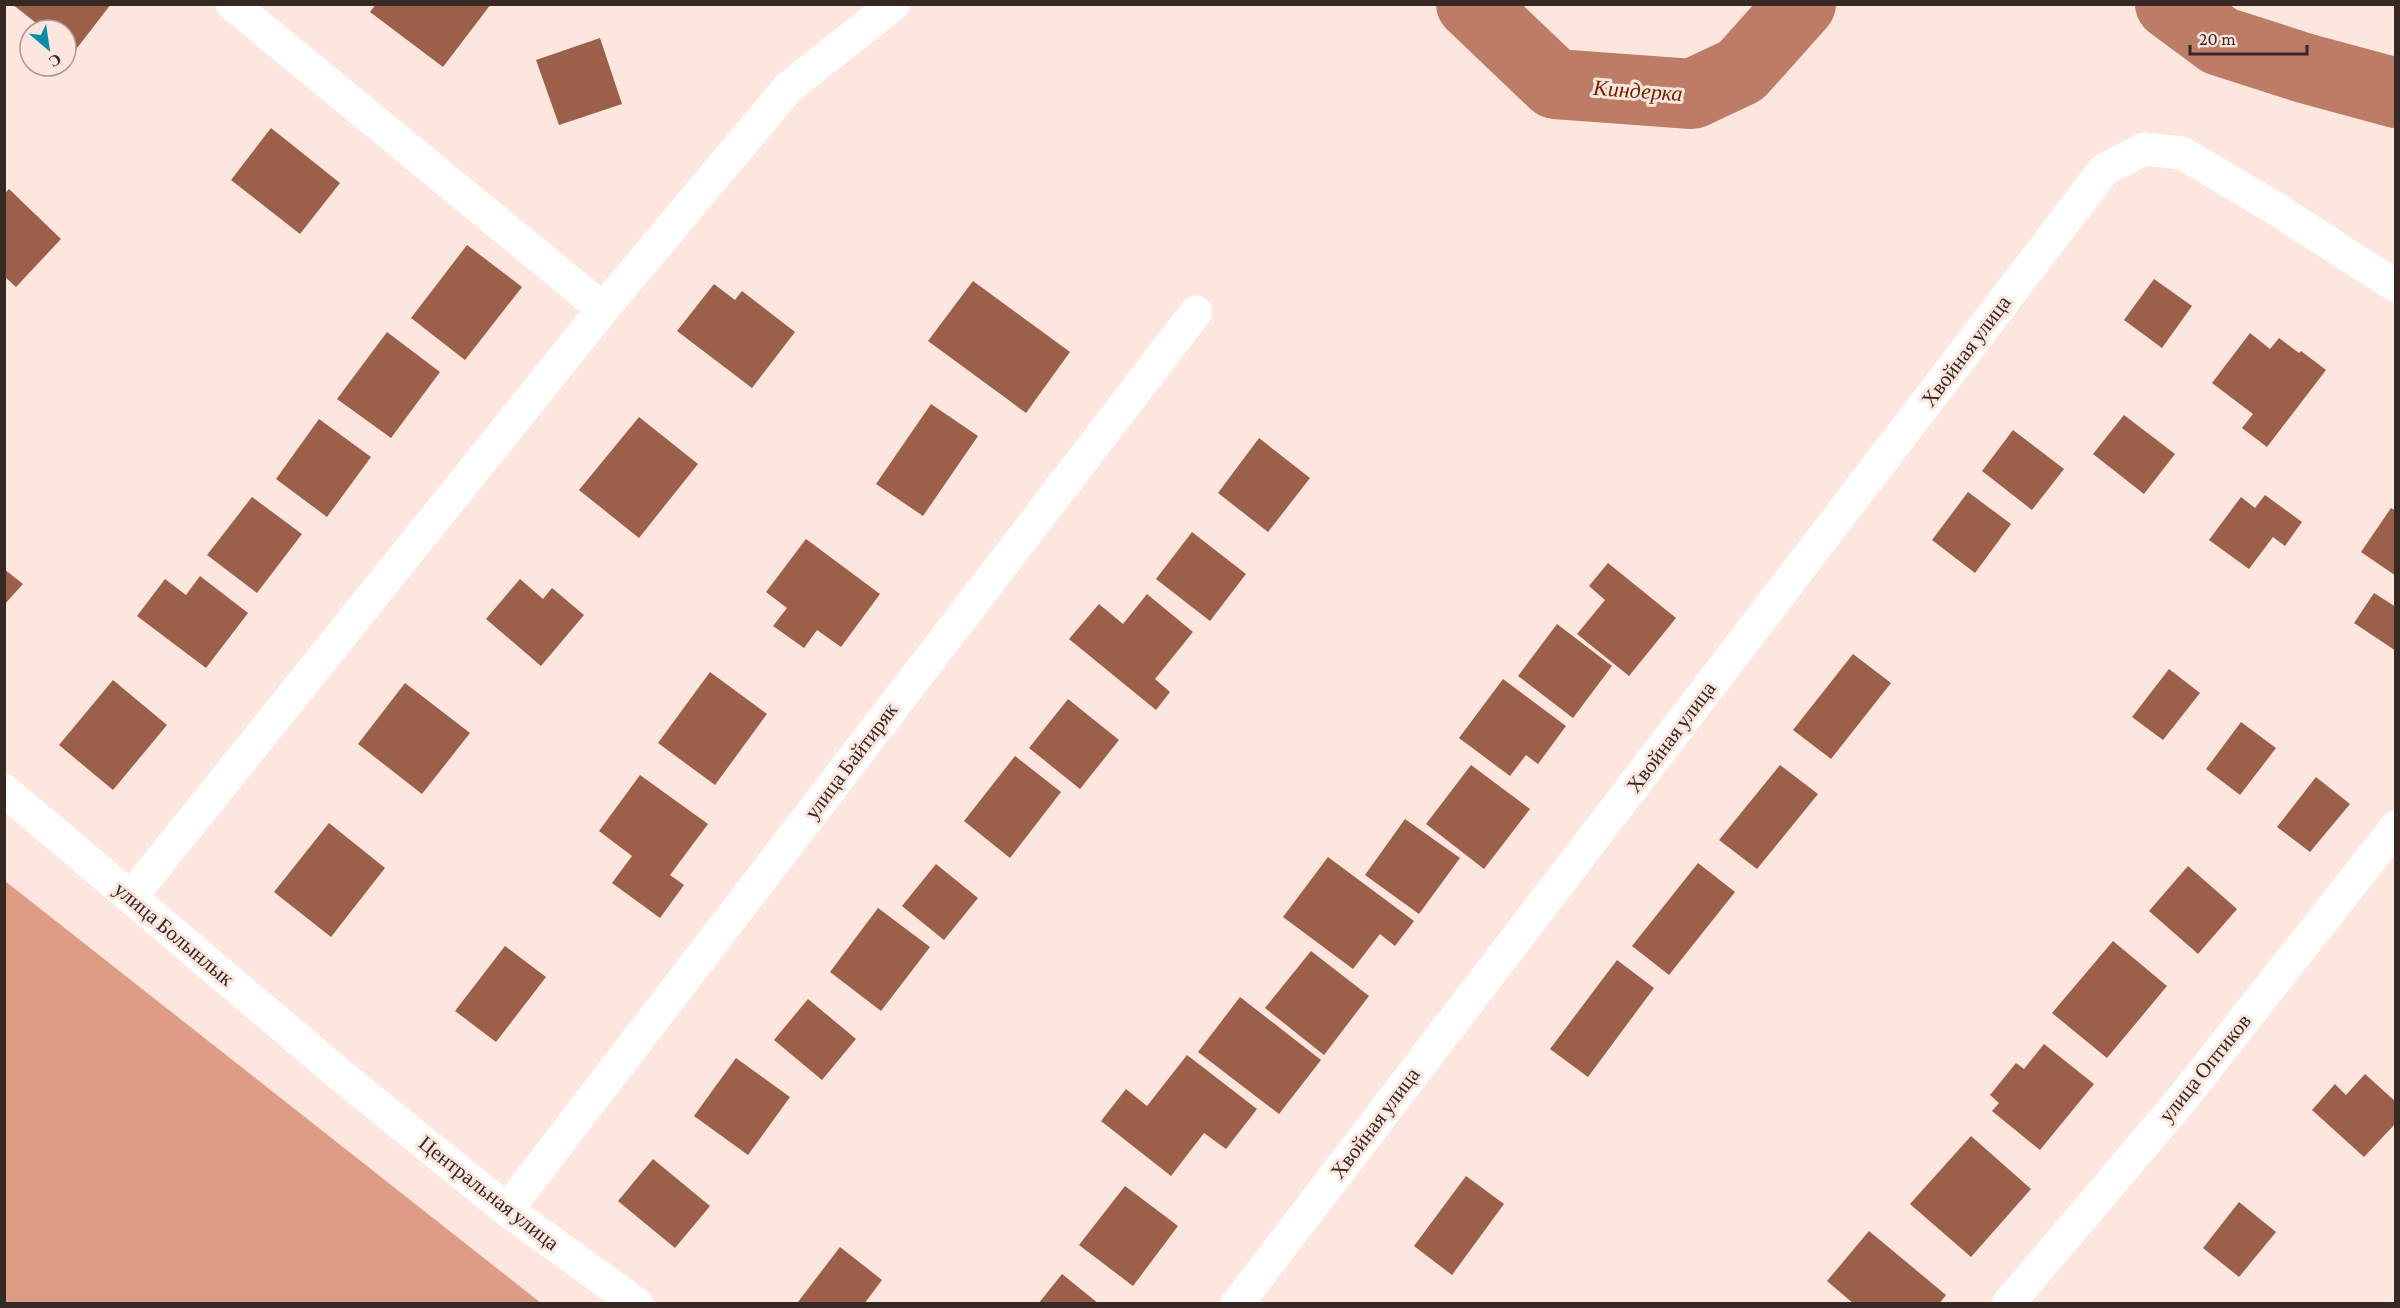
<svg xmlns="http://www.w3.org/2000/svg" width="2400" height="1308" viewBox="0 0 2400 1308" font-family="'Crimson Pro',serif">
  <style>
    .forest { fill: #de9c85 }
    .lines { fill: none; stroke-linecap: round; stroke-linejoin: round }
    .river { stroke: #bc7c66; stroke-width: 70 }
    .building { fill: #9c5f4a }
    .street { stroke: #fff; stroke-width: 33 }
    .labels { text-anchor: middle; stroke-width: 6; stroke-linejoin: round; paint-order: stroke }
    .street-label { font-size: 21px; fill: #362823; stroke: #fce6de }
    .water-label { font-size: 22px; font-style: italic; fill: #6d1f00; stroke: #fce6de }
  </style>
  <rect width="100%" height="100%" fill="#fce6de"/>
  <path class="forest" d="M5 881 541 1303H5Z"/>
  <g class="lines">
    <path class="river" d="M1471 4 1555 84 1692 94 1741 71 1801 4
      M2170 4 2220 41 2304 68 2396 93"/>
  </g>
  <path class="building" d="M12 4H111L74 52 66 46V30H45Z
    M376 4H491L443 67 370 12Z
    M600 38 622 104 559 125 536 60Z
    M271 128 340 183 300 234 231 180Z
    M9 189 61 239 16 287 4 276V194Z
    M467 245 522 287 465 360 411 318Z
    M2154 279 2192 306 2162 348 2124 320Z
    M973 281 1070 352 1026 413 928 341Z
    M714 284 735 300 742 291 795 332 752 388 677 331Z
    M387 332 440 372 391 438 337 399Z
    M2250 333 2270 349 2279 338 2299 353 2301 351 2326 370 2267 447 2242 428 2253 414 2212 383Z
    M931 404 978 436 923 516 876 484Z
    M2124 415 2175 454 2144 494 2093 454Z
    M639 417 698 464 639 538 579 490Z
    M319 419 371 457 327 517 276 479Z
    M2013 430 2064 469 2032 510 1982 471Z
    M1259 438 1310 478 1268 532 1218 493Z
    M1968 492 2011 524 1975 573 1932 540Z
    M2265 495 2302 522 2285 546 2273 537 2249 569 2209 540 2241 497 2255 508Z
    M252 497 302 534 257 593 207 555Z
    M2391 508 2396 511V576L2361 552Z
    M1192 532 1246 574 1210 621 1156 579Z
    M806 539 880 594 841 647 817 630 804 648 773 626 787 608 766 592Z
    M1608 563 1676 618 1629 676 1577 634 1605 600 1589 586Z
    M4 569 23 584 4 605Z
    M200 576 248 613 206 668 137 616 165 579 186 595Z
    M520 579 543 599 552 588 584 615 541 666 486 619Z
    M2374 593 2396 607V651L2354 623Z
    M1147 594 1193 632 1155 679 1170 692 1156 710 1069 639 1099 604 1123 624Z
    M1557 624 1612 666 1573 718 1518 676Z
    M1853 654 1891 683 1831 759 1793 730Z
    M2169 669 2200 693 2163 740 2132 717Z
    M710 672 767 714 715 785 658 743Z
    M1503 679 1566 726 1538 764 1526 755 1510 776 1459 738Z
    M113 680 167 725 113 790 59 745Z
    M405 683 470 733 422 794 358 744Z
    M1068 699 1119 740 1080 789 1029 748Z
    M2241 722 2276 748 2240 795 2206 769Z
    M1015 756 1061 792 1010 858 964 821Z
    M1471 765 1530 809 1484 869 1426 824Z
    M1780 765 1818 794 1757 869 1719 840Z
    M640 775 708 824 670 875 684 885 660 918 612 883 632 856 599 831Z
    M2316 777 2350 804 2310 852 2277 827Z
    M1405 819 1460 858 1419 914 1365 875Z
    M329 823 385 868 331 937 274 892Z
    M1328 857 1414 921 1395 946 1380 934 1353 969 1283 917Z
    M1698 863 1735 892 1669 975 1632 946Z
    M936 864 978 898 944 940 902 906Z
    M2188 866 2237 909 2198 954 2149 911Z
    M878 908 930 947 881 1011 830 972Z
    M2113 941 2167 986 2107 1058 2052 1013Z
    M505 946 546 977 496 1042 455 1011Z
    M1311 951 1369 996 1324 1055 1265 1008Z
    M1617 960 1654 988 1588 1077 1550 1049Z
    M1240 997 1321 1060 1279 1114 1198 1052Z
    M808 999 856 1039 822 1080 774 1040Z
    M2044 1044 2094 1084 2040 1150 1992 1111 1999 1103 1990 1095 2016 1063 2024 1069Z
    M1187 1055 1257 1109 1226 1149 1204 1133 1171 1176 1101 1121 1126 1089 1147 1106Z
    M736 1058 790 1097 748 1155 694 1116Z
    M2365 1074 2396 1102V1123L2364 1157 2312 1110 2335 1084 2346 1095Z
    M1971 1136 2031 1189 1971 1257 1910 1204Z
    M653 1159 710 1206 675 1248 618 1201Z
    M1466 1176 1504 1204 1452 1275 1414 1246Z
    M1125 1186 1178 1226 1133 1286 1079 1245Z
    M2239 1202 2276 1232 2239 1277 2203 1248Z
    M1869 1231 1946 1295 1939 1304H1854L1827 1281Z
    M840 1247 882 1280 864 1304H799L798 1302Z
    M1062 1274 1099 1304H1038Z"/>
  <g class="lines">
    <path class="street" d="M232 4 603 309
      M4 790 344 1078 507 1210 637 1304
      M131 897 603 309 789 87 894 4
      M507 1210 1196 312
      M1237 1304 2104 170 2144 149 2182 153 2273 207 2396 286
      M2008 1304 2182 1099 2396 827"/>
  </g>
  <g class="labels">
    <g class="street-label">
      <text transform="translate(1966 351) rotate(-53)" y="7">Хвойная улица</text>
      <text transform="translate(1671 737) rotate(-53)" y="7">Хвойная улица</text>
      <text transform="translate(851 761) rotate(-53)" y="7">улица Байтиряк</text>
      <text transform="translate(174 934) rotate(40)" y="7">улица Болынлык</text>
      <text transform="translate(2205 1068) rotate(-51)" y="7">улица Оптиков</text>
      <text transform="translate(1375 1123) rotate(-53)" y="7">Хвойная улица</text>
      <text transform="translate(489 1193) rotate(38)" y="7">Центральная улица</text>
    </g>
    <g class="water-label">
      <text transform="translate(1638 90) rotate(4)" y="8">Киндерка</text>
    </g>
  </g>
  <rect width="2400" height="1308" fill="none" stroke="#362823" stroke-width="12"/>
  <g transform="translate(48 48) rotate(151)"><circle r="28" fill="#fce6de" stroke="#ad9a93" stroke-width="1.5"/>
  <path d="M0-4.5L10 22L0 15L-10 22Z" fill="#048eac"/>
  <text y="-9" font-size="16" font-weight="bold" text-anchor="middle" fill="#362823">С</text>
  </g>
  <path d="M2190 45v9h117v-9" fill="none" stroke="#362823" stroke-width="3"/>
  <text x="2199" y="45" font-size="18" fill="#362823" stroke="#fce6de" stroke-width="4.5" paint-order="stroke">20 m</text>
</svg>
